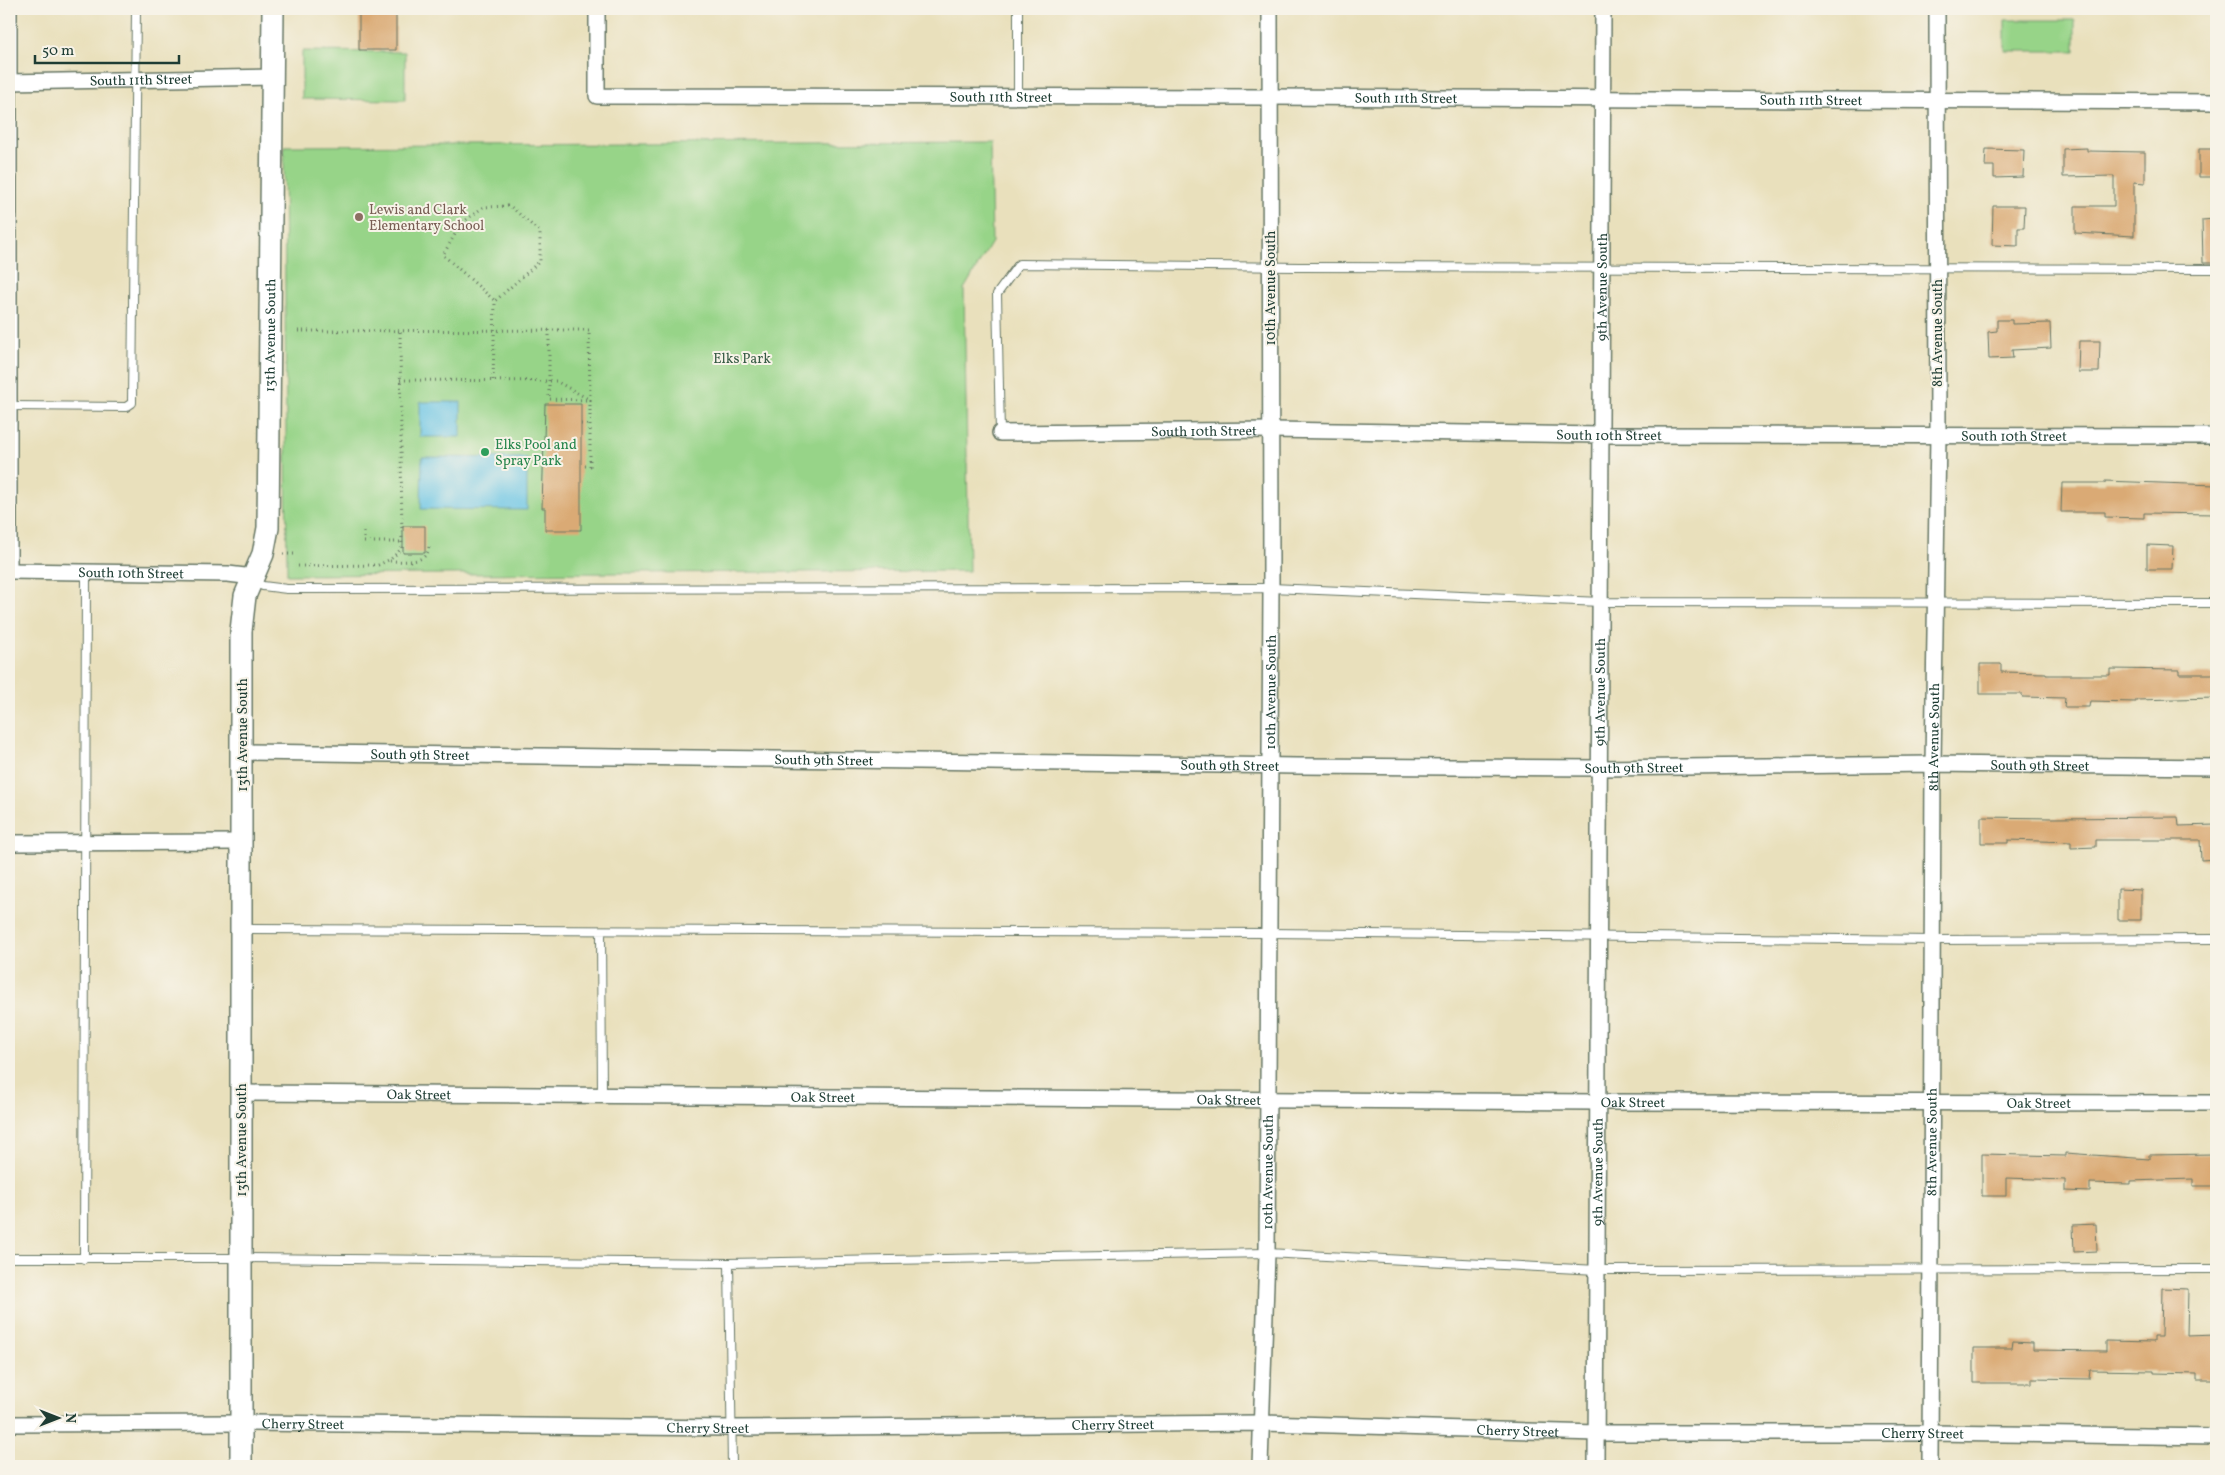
<svg xmlns="http://www.w3.org/2000/svg" width="2225" height="1475" viewBox="0 0 2225 1475" font-family="Vollkorn,serif">
  <style>
    .green { fill: #97d488; stroke: #5b885e }
    .water { fill: #67c4e5; stroke: #43808c }
    .building { fill: #daaa75 }
    .lines { fill: none; stroke-linecap: round; stroke-linejoin: round }
    .lane-casing { stroke: #667664; stroke-width: 10 }
    .street-casing { stroke: #667664; stroke-width: 18 }
    .secondary-casing { stroke: #667664; stroke-width: 24 }
    .path { stroke: #667664; stroke-width: 3; stroke-dasharray: 1 4; stroke-linecap: butt }
    .lane { stroke: #fff; stroke-width: 8 }
    .street { stroke: #fff; stroke-width: 15 }
    .secondary { stroke: #fff; stroke-width: 21 }
    .education-dot { fill: #8d6e63; stroke: #f7f3e8; stroke-width: 2 }
    .leisure-dot { fill: #2e9e5b; stroke: #f7f3e8; stroke-width: 2 }
    .labels { text-anchor: middle; stroke-width: 4; stroke-linejoin: round; paint-order: stroke }
    .street-label { font-size: 14px; fill: #1f3d34; stroke: #f7f3e8 }
    .education-label { font-size: 14px; fill: #785e54; stroke: #f7f3e8; text-anchor: start }
    .park-label { font-size: 14px; fill: #375b45; stroke: #f7f3e8 }
    .leisure-label { font-size: 14px; fill: #27864d; stroke: #f7f3e8; text-anchor: start }
  </style>
  <rect width="100%" height="100%" fill="#f7f3e8"/>
  <filter id="ink" filterUnits="userSpaceOnUse"><feTurbulence type="fractalNoise" baseFrequency=".02" numOctaves="2"/><feDisplacementMap in="SourceGraphic" scale="10" xChannelSelector="R" yChannelSelector="G"/><feConvolveMatrix kernelMatrix="1 2 1 2 8 2 1 2 1" color-interpolation-filters="sRGB"/></filter>
  <filter id="wash" filterUnits="userSpaceOnUse"><feTurbulence type="fractalNoise" baseFrequency=".0096" numOctaves="4" result="noise"/><feDisplacementMap in="SourceGraphic" scale="20" xChannelSelector="R" yChannelSelector="G"/><feGaussianBlur stdDeviation="1.12" result="paint"/><feColorMatrix in="noise" values="0 0 0 0 0 0 0 0 0 0 0 0 0 0 0 0 0 1.4 0 .05"/><feComposite in="paint" operator="in"/></filter>
  <g filter="url(#wash)">
    <rect width="100%" height="100%" fill="#e9e0bc"/>
    <path class="green" d="M2005 20H2075V51H2005Z
      M302 51 405 52V100L302 99Z
      M990 142 992 242 964 289 969 571 287 575 284 146Z"/>
    <path class="water" d="M420 402H461V437H420Z
      M422 457 527 458V510L421 509Z"/>
    <g id="blocks">
      <path class="building" d="M359 9H396V50H359Z
        M2087 148V151L2145 152V183L2134 182V236L2075 233V206H2114V176L2063 177V149Z
        M1986 149 2024 150 2023 177 1994 178V166H1985Z
        M2199 149H2216V177H2199Z
        M1993 206H2025L2024 228H2018V246L1992 245Z
        M2216 219V263H2203L2202 220Z
        M1997 320H2012V324L2050 323 2051 348 2012 350 2013 358 1989 359 1988 332 1997 331Z
        M2079 341H2100L2099 372H2078Z
        M545 404H581V530H545V508H542Z
        M2105 481 2216 485V514L2144 513V518L2105 517V512H2061L2062 483H2105Z
        M403 526H425V553H403Z
        M2147 545 2173 546 2172 569H2147Z
        M1980 664H2001V672L2046 673V675H2110V669L2179 670V674H2216L2215 698 2136 700V702L2090 701 2089 707H2064L2065 698 2022 697V694H1980Z
        M1981 817 2052 818 2178 817 2179 826 2216 825V859L2201 860 2200 840H2096V847L2071 848V842L2008 840V843H1981Z
        M2118 889 2141 890V920H2118Z
        M2065 1153 2149 1159V1155L2213 1154V1166H2216V1186H2193V1179L2130 1181V1184L2090 1183V1192L2065 1191V1180L2006 1178V1196H1982V1154L2065 1156Z
        M2096 1224 2097 1251 2074 1252 2073 1225Z
        M2162 1288 2188 1289 2187 1336 2216 1335V1380H2197V1374L2154 1373V1371L2090 1370 2089 1379 2032 1378V1383H1974V1348H2012L2013 1342 2033 1343V1350L2106 1351V1341L2154 1342V1337H2161Z"/>
    </g>
  </g>
  <g filter="url(#ink)">
    <use href="#blocks" fill-opacity="0" stroke="#667664" stroke-width="1"/>
    <g class="lines">
      <g class="lane-casing">
        <path id="lane" d="M1018 9V97
          M9 406 126 407 132 403 136 9
          M1000 433 997 294 1019 264 1299 267 2216 269
          M252 582 263 586 287 589 1271 588 1601 602 2216 603
          M243 929 1268 933 1933 940 2216 939
          M601 931 602 1095
          M9 1258H241L729 1263 1267 1253 1598 1270 2216 1269
          M84 1259 86 572
          M729 1263 732 1466"/>
      </g>
      <g class="street-casing">
        <g id="street">
          <path id="s1" d="M597 9V96L1270 97 2216 102"/>
          <path id="s2" d="M9 82 273 77"/>
          <path id="s3" d="M1000 433 1271 430 1602 435 2216 436"/>
          <path d="M9 571V9"/>
          <path id="s4" d="M9 571 228 574 253 577"/>
          <path id="s5" d="M242 752 1297 766 1600 768 1933 764 2216 767"/>
          <path d="M9 843 242 842"/>
          <path id="s6" d="M241 1093 1599 1102 2216 1103"/>
          <path id="s7" d="M9 1424 241 1423 731 1428 1261 1423 1597 1433H1931L2216 1437"/>
          <path id="s8" d="M1260 1466 1267 1253 1271 588 1270 9"/>
          <path id="s9" d="M1596 1466 1603 9"/>
          <path id="s10" d="M1930 1466 1933 764 1938 435 1937 9"/>
        </g>
      </g>
      <g class="secondary-casing">
        <g id="secondary">
          <path id="s11" d="M241 1466V631L245 596 263 554 268 528 273 9"/>
        </g>
      </g>
      <path class="path" d="M298 331 589 330 590 400 549 399V330
        M400 380 556 381 590 400V466H581
        M493 380 495 301 540 261V232L510 206 483 207 461 224 443 255 495 301
        M581 424H590
        M364 532V542H402
        M283 554H298
        M390 561C403 561 428 565 429 546
        M298 566 378 565 391 559 402 548 400 330"/>
      <use href="#lane" class="lane"/>
      <use href="#street" class="street"/>
      <use href="#secondary" class="secondary"/>
    </g>
  </g>
  <circle class="education-dot" cx="359" cy="217" r="5"/>
  <circle class="leisure-dot" cx="485" cy="452" r="5"/>
  <g class="labels">
    <g class="street-label">
      <text dy="5" stroke="none"><textPath href="#s2" startOffset="132">South 11th Street</textPath></text>
      <text dy="5" stroke="none"><textPath href="#s1" startOffset="491">South 11th Street</textPath></text>
      <text dy="5" stroke="none"><textPath href="#s1" startOffset="896">South 11th Street</textPath></text>
      <text dy="5" stroke="none"><textPath href="#s1" startOffset="1301">South 11th Street</textPath></text>
      <text transform="translate(1270 288) rotate(-90)" y="5">10th Avenue South</text>
      <text dy="5" stroke="none"><textPath href="#s9" startOffset="1179">9th Avenue South</textPath></text>
      <text transform="translate(1937 333) rotate(-90)" y="5">8th Avenue South</text>
      <text dy="5" stroke="none"><textPath href="#s11" startOffset="1135">13th Avenue South</textPath></text>
      <text dy="5" stroke="none"><textPath href="#s3" startOffset="204">South 10th Street</textPath></text>
      <text dy="5" stroke="none"><textPath href="#s3" startOffset="609">South 10th Street</textPath></text>
      <text dy="5" stroke="none"><textPath href="#s3" startOffset="1014">South 10th Street</textPath></text>
      <text dy="5" stroke="none"><textPath href="#s4" startOffset="122">South 10th Street</textPath></text>
      <text dy="5" stroke="none"><textPath href="#s8" startOffset="774">10th Avenue South</textPath></text>
      <text dy="5" stroke="none"><textPath href="#s9" startOffset="774">9th Avenue South</textPath></text>
      <text transform="translate(242 735) rotate(-90)" y="5">13th Avenue South</text>
      <text dy="5" stroke="none"><textPath href="#s10" startOffset="729">8th Avenue South</textPath></text>
      <text dy="5" stroke="none"><textPath href="#s5" startOffset="178">South 9th Street</textPath></text>
      <text dy="5" stroke="none"><textPath href="#s5" startOffset="582">South 9th Street</textPath></text>
      <text dy="5" stroke="none"><textPath href="#s5" startOffset="988">South 9th Street</textPath></text>
      <text dy="5" stroke="none"><textPath href="#s5" startOffset="1798">South 9th Street</textPath></text>
      <text dy="5" stroke="none"><textPath href="#s5" startOffset="1392">South 9th Street</textPath></text>
      <text dy="5" stroke="none"><textPath href="#s6" startOffset="178">Oak Street</textPath></text>
      <text dy="5" stroke="none"><textPath href="#s6" startOffset="582">Oak Street</textPath></text>
      <text dy="5" stroke="none"><textPath href="#s6" startOffset="988">Oak Street</textPath></text>
      <text dy="5" stroke="none"><textPath href="#s6" startOffset="1392">Oak Street</textPath></text>
      <text dy="5" stroke="none"><textPath href="#s6" startOffset="1798">Oak Street</textPath></text>
      <text transform="translate(241 1140) rotate(-90)" y="5">13th Avenue South</text>
      <text dy="5" stroke="none"><textPath href="#s10" startOffset="324">8th Avenue South</textPath></text>
      <text dy="5" stroke="none"><textPath href="#s9" startOffset="294">9th Avenue South</textPath></text>
      <text dy="5" stroke="none"><textPath href="#s8" startOffset="294">10th Avenue South</textPath></text>
      <text dy="5" stroke="none"><textPath href="#s7" startOffset="294">Cherry Street</textPath></text>
      <text dy="5" stroke="none"><textPath href="#s7" startOffset="1104">Cherry Street</textPath></text>
      <text dy="5" stroke="none"><textPath href="#s7" startOffset="699">Cherry Street</textPath></text>
      <text dy="5" stroke="none"><textPath href="#s7" startOffset="1509">Cherry Street</textPath></text>
      <text dy="5" stroke="none"><textPath href="#s7" startOffset="1914">Cherry Street</textPath></text>
    </g>
    <g class="education-label">
      <text x="369" y="214">Lewis and Clark<tspan x="369" dy="16">Elementary School</tspan></text>
    </g>
    <g class="park-label">
      <text x="742" y="363">Elks Park</text>
    </g>
    <g class="leisure-label">
      <text x="495" y="449">Elks Pool and<tspan x="495" dy="16">Spray Park</tspan></text>
    </g>
  </g>
  <rect width="2225" height="1475" fill="none" stroke="#f7f3e8" stroke-width="30"/>
  <g transform="translate(58 1418) rotate(90)" stroke="#f7f3e8" stroke-width="4" paint-order="stroke">
  <path d="M0-4L9 19L0 12L-9 19Z" fill="#1f3d34"/>
  <text y="-8" font-size="14" font-weight="bold" text-anchor="middle" fill="#1f3d34">N</text>
  </g>
  <path d="M35 55v8h144v-8" fill="none" stroke="#1f3d34" stroke-width="2.5"/>
  <text x="42" y="55" font-size="15" fill="#1f3d34" stroke="#f7f3e8" stroke-width="4" paint-order="stroke">50 m</text>
</svg>
